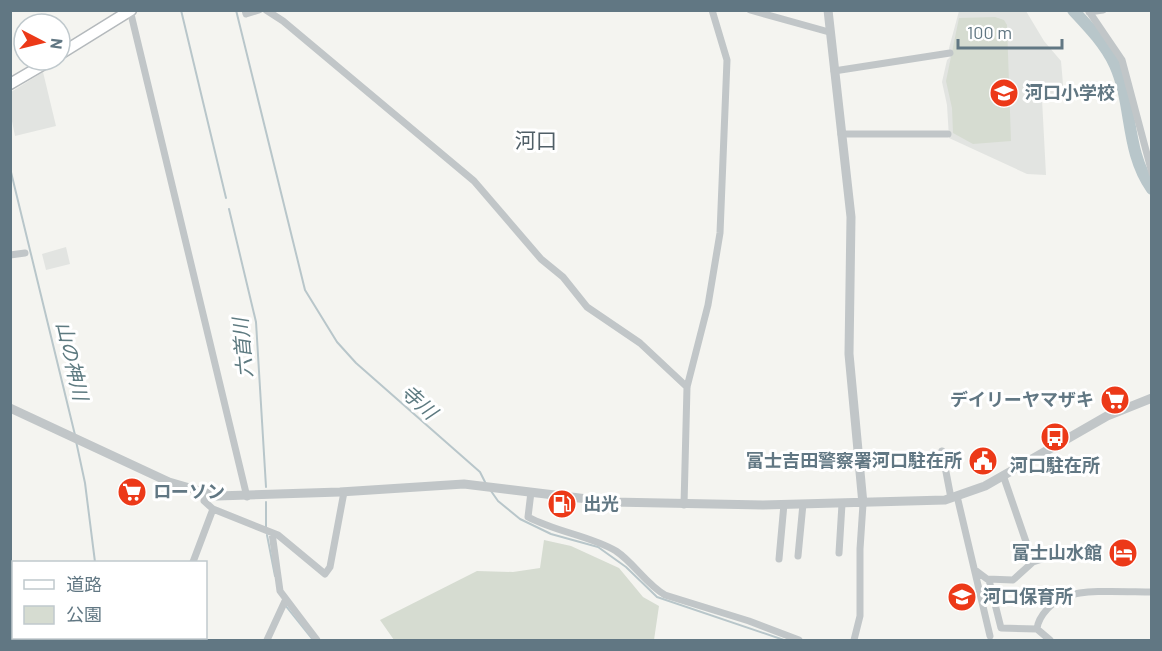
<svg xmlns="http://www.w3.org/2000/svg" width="1162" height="651" viewBox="0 0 1162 651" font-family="Barlow,'Noto Sans JP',sans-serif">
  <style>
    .built { fill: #e2e4e1 }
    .green { fill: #d6dcd1 }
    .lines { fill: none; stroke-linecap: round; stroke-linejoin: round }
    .stream { stroke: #b8c6ca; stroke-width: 2 }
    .river { stroke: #b8c6ca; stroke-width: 12 }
    .primary-casing { stroke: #b4b9bc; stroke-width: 13 }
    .minor { stroke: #c1c6c8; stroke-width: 7 }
    .tertiary { stroke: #c1c6c8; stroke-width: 9 }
    .primary { stroke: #fff; stroke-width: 10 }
    .labels { text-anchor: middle; stroke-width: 6; stroke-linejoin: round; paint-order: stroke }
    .poi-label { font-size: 18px; font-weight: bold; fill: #617783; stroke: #fff; text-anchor: start }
    .water-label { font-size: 20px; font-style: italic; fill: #5d7a80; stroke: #fff }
    .quarter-label { font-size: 21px; fill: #505f67; stroke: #fff }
  </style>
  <rect width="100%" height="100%" fill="#f4f4f0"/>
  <path class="built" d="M959 11H1026L1044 41 1061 61 1064 96 1042 99 1046 175 1027 174 949 138 947 105 942 82 947 60 950 57 949 48Z
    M43 72 56 126 15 136 11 116V92Z
    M66 247 70 264 46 270 42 254Z"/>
  <path class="green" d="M995 17 1004 20 1007 25 1011 141 973 144 953 133 952 108 946 81 959 18Z
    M544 540 571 546 619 568 643 597 659 606 654 640H394L380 620 477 571 513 572 540 568Z"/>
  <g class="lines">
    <path class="stream" d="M181 10 226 198
      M236 10 305 290 337 342 356 363 480 472 486 484
      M10 168 75 435
      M229 209 256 322 266 487
      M76 441 85 483 95 562
      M491 491 498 501 520 519 551 534 598 547 626 567 657 597 784 640
      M266 502V527
      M267 535 275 576
      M285 605 313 640
      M107 638 108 640"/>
    <path class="river" d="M1073 10C1089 27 1106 45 1115 65 1133 105 1125 151 1152 189"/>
    <g class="primary-casing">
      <path id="primary" d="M60 54 131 10
        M10 84 51 60"/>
    </g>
    <path class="minor" d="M130 10 247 497
      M245 10 246 14 259 10
      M266 10 283 21 474 181 541 259 563 277 587 307 640 343 687 387
      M750 10 829 32
      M1088 10 1122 60 1152 173
      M1089 12 1103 10
      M834 71 950 53
      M841 134H948
      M10 255 25 253
      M942 451 951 498
      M1003 475 1033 562
      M531 492 528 517C556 532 591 536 616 551 634 563 646 584 665 595L749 621 799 640
      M206 494 204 501 213 509 278 535 325 574 330 567 344 492
      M957 496 990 636
      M684 505 687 387 708 305 720 233 727 60 712 10
      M272 533 280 591 317 640
      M839 553 842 504
      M798 556 803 504
      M779 559 784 504
      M193 562 213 509
      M975 570 987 579 1013 580 1033 562 1061 553
      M989 580 1001 628 1037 629 1050 640
      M10 626 14 627
      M1037 629C1038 616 1054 599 1067 596 1086 589 1129 592 1152 592
      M86 638 102 640
      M167 640V638
      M267 640 285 601
      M854 640 860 616V549L863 504"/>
    <path class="tertiary" d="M828 10 851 217 849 354 863 504
      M10 408 169 482 217 496 340 492 464 484 612 502 763 505 945 500 985 486 1107 416 1152 398"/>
    <use href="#primary" class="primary"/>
  </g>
  <defs>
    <g id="school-disc" transform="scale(1.5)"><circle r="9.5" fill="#ec3918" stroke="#fff"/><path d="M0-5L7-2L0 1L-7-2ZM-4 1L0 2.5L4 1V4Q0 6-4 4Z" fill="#fff"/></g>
    <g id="supermarket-disc" transform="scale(1.5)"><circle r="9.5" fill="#ec3918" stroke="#fff"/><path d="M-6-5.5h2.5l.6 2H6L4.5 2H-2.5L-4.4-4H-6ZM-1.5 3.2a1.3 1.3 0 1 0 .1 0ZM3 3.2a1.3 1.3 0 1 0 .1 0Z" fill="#fff"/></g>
    <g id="bus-disc" transform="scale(1.5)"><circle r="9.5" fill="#ec3918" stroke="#fff"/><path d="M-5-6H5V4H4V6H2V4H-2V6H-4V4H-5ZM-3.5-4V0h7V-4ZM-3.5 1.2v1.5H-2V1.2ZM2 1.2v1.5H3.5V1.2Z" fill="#fff"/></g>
    <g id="civic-disc" transform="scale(1.5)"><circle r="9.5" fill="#ec3918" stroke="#fff"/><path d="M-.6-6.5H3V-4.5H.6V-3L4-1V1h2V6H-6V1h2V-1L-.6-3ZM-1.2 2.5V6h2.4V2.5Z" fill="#fff"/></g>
    <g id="fuel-disc" transform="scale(1.5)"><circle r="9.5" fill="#ec3918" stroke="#fff"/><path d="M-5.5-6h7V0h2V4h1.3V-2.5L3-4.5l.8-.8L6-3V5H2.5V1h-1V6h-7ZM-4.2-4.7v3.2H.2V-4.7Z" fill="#fff"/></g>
    <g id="hotel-disc" transform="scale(1.5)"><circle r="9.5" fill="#ec3918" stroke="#fff"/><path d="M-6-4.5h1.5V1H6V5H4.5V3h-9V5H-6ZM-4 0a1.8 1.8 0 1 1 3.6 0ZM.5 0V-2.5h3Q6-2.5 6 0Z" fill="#fff"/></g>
  </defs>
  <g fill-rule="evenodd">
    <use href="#school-disc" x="1004" y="93"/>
    <use href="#supermarket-disc" x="1115" y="400"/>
    <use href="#bus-disc" x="1055" y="437"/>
    <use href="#civic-disc" x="983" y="461"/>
    <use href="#supermarket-disc" x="132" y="492"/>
    <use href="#fuel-disc" x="562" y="504"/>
    <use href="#hotel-disc" x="1123" y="553"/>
    <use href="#school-disc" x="962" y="597"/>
  </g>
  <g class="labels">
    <g class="poi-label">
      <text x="1025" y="99">河口小学校</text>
      <text x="1094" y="406" text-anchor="end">デイリーヤマザキ</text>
      <text x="962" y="467" text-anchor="end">富士吉田警察署河口駐在所</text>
      <text x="1055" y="472" text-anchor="middle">河口駐在所</text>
      <text x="153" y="498">ローソン</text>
      <text x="583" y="510">出光</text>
      <text x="1102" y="559" text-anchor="end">富士山水館</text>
      <text x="983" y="603">河口保育所</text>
    </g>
    <g class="water-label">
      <text transform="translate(243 348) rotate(-95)" y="7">六首川</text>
      <text transform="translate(72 361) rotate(77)" y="7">山の神川</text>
      <text transform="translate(419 402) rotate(42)" y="7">寺川</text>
    </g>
    <g class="quarter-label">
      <text x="536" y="148">河口</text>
    </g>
  </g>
  <rect width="1162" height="651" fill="none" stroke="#617783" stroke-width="24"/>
  <rect x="12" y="561" width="195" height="78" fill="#ffffff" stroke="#c0c9cd" stroke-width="1.5"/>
  <rect x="24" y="580" width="30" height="9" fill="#ffffff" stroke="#c0c9cd" stroke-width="1.5"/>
  <text x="66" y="591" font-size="18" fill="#617783">道路</text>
  <rect x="24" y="606" width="30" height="18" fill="#d6dcd1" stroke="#c0c9cd" stroke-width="1.5"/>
  <text x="66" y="621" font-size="18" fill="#617783">公園</text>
  <g transform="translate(42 42) rotate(97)"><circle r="28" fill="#ffffff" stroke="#c0c9cd" stroke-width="1.5"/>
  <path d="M0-4.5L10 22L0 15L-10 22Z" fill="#ec3918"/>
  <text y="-9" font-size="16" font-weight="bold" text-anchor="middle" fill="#617783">N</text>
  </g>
  <path d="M958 39v9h104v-9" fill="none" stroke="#617783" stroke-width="3"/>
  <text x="967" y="39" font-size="18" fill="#617783" stroke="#ffffff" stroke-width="4.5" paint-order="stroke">100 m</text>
</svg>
